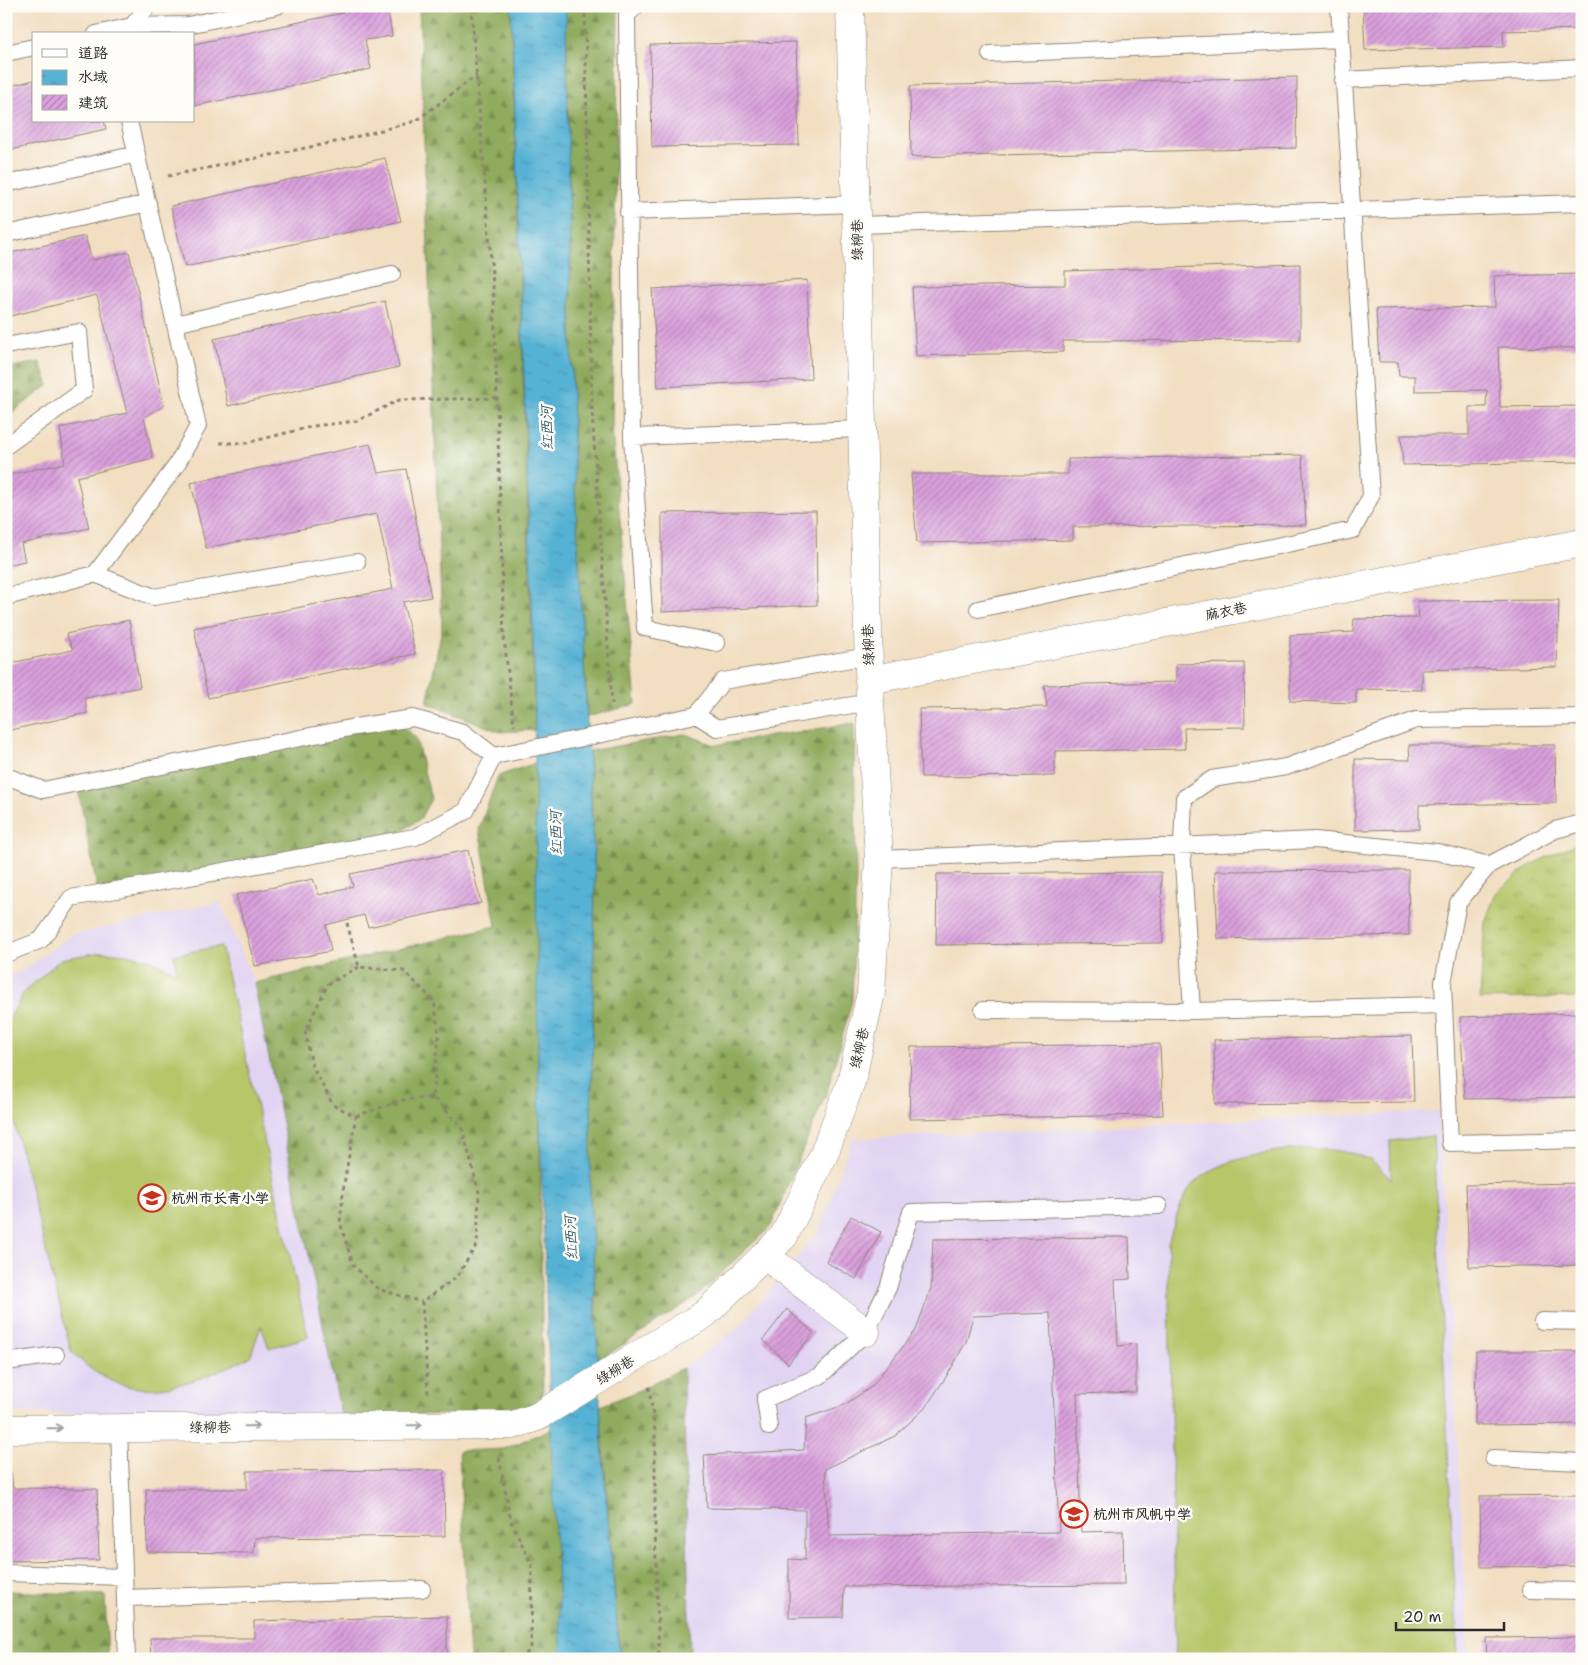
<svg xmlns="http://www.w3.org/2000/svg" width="1588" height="1665" viewBox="0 0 1588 1665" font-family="'Shantell Sans','LXGW WenKai TC',sans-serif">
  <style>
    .built { fill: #e1d4f3 }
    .grass { fill: url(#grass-tufts); stroke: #70784a }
    .forest { fill: url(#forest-firs); stroke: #5e6b44 }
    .pitch { fill: #b6c669; stroke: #70784a }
    .water { fill: url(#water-ripples); stroke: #416e80 }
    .building { fill: url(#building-hatch); fill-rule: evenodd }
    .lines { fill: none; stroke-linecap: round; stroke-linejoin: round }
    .lane-casing { stroke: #8e8476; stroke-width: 18 }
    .street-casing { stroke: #8e8476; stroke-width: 29 }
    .path { stroke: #8e8476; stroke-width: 3; stroke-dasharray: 4 4; stroke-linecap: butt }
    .lane { stroke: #fff; stroke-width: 16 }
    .street { stroke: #fff; stroke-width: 28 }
    .oneway { stroke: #a0a0a0 }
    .labels { text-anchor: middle; stroke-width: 5; stroke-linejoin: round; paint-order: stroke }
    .street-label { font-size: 14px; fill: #2b2b2b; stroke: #fdfcf7 }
    .poi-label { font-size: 14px; font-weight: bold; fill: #2b2b2b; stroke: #fdfcf7; text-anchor: start }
    .water-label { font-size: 15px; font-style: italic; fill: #3d616f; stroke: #fdfcf7 }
  </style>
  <defs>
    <pattern id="grass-tufts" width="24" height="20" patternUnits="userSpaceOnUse" patternTransform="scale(1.25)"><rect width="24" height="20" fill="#b6c669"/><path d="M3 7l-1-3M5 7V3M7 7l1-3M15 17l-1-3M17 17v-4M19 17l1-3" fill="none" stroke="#9daa5b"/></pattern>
    <pattern id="forest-firs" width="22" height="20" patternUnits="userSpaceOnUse" patternTransform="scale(1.25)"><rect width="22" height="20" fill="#90ab5d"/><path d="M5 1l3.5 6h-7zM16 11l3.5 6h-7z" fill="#768b4d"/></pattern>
    <pattern id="water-ripples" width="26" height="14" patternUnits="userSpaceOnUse" patternTransform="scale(1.25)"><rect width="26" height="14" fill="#57b2d4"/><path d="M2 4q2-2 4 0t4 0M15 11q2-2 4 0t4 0" fill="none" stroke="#4891ac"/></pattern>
    <pattern id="building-hatch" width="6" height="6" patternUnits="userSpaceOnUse" patternTransform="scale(1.25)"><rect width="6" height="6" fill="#daa0dd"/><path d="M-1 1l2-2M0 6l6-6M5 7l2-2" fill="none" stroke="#b183b3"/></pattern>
  </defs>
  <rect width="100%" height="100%" fill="#fdfcf7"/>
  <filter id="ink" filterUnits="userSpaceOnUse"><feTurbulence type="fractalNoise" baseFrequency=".02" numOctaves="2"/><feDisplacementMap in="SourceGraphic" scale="10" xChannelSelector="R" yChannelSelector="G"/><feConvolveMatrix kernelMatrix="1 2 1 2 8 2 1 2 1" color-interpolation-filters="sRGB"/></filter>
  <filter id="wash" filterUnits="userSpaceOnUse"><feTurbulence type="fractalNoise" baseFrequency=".0096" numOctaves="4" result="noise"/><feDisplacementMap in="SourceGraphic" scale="20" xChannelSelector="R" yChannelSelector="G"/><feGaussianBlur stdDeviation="1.12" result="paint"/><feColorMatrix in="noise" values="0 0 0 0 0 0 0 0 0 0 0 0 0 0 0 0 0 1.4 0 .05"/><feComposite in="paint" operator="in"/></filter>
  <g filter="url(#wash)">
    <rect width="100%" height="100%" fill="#f2dec1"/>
    <path class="built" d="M220 902 254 983 341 1415 6 1413V975L20 972 72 935Z
      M1439 1111 1469 1659H690L683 1368 739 1327 819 1231 852 1139Z"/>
    <path class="grass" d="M1582 841V997L1480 999 1485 922 1496 893 1530 865Z"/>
    <path class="forest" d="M419 6H511L535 730 500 732 427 703 442 628Z
      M566 6H618L612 429 636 704 587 717 573 447Z
      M40 362 49 385 6 417V368Z
      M396 720 416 738 431 799 420 819 385 842 98 893 77 783Z
      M854 723 856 876 852 1001 828 1089 771 1226 697 1296 598 1361 590 1191 595 880 589 751 685 734 715 745Z
      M535 763 543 1401 532 1414 341 1415 254 983 496 926 479 829 498 776Z
      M683 1368 690 1659H620L600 1406 631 1394Z
      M551 1429 563 1659H470L459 1451 504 1449Z
      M7 1591 105 1595 108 1659H6Z"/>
    <path class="pitch" d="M221 946 308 1337 269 1348 261 1326 250 1357C184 1387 129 1412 71 1351L6 1090V1025L24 992 61 959 101 952 127 954 151 960 177 973 174 955Z
      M1433 1136 1458 1659H1176L1168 1244C1173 1228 1181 1197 1193 1184 1225 1150 1326 1139 1368 1159 1376 1163 1384 1173 1391 1179L1390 1141Z"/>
    <path class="water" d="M511 6H566L573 447 595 880 590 1191 602 1446 620 1659H562L554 1516 538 1072 534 660Z"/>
    <g id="blocks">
      <path class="building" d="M342 6H387L392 36 365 40 371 69 194 106V44L343 13Z
        M1363 6H1582V29L1503 31 1504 47 1365 50Z
        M796 42 799 145 652 147 650 45Z
        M1297 77 1296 148 911 157 910 86Z
        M34 80V121H104L106 129 6 151V87Z
        M385 158 401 221 185 267 171 206Z
        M85 236 92 260 129 252 164 406 144 417 153 458 77 477 89 528 21 544 25 561 6 565V501L13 500 7 475 65 463 60 428 127 413 97 295 6 317V254Z
        M1300 264V340L1063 341V352L916 356 912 287 1065 285V271Z
        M1582 274V348L1498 347 1500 407 1582 406V462L1403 465 1401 435H1469V407H1486L1487 390 1415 391V376H1399L1398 362H1379L1376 309 1495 307 1494 276Z
        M807 280 811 379 658 387 652 289Z
        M385 301 399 367 228 406 214 339Z
        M370 444 378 473 406 469 431 597 403 602 415 654 208 698 194 628 393 589 377 514 206 548 191 483Z
        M1302 455 1306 525 1073 527V540L917 543 911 474H1068V459Z
        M816 511 817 605 662 612V513Z
        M1559 600 1557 667 1422 670V690L1356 689V703L1290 701V635L1353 632 1354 619 1419 618 1417 601Z
        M129 620 140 687 85 698 87 713 6 731V664L73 650 66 634Z
        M1244 663 1245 727 1184 728 1185 749 1055 751V776L921 777 919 709 1047 707 1044 685 1176 682V664Z
        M1409 745H1555L1556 803 1419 805V829L1355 830V759L1410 760Z
        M468 850 481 903 368 927 364 915 326 925 331 951 255 966 236 895 313 879 319 895 353 886 350 874Z
        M1408 870 1409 935 1218 939 1215 871Z
        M1161 872 1163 943 936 945 937 874Z
        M1575 1013 1577 1033H1582V1097L1465 1099 1460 1017Z
        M1412 1036 1414 1102 1215 1104 1214 1040Z
        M1160 1044 1163 1115 909 1119 911 1047Z
        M1581 1183 1582 1265 1469 1267 1466 1185Z
        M851 1216 881 1232 856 1279 826 1262Z
        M1129 1237 1130 1279 1115 1280 1118 1346 1136 1344V1392L1077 1394 1081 1532 1123 1531 1124 1585 844 1587 843 1617 789 1618V1559L805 1560V1510L707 1508 704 1455 804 1450 806 1418 844 1405 871 1387 916 1330 931 1288 933 1239ZM1050 1313 1059 1532 829 1536 825 1469 895 1436 925 1408 948 1374 966 1342 973 1316Z
        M787 1309 814 1333 788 1364 763 1340Z
        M1476 1351H1582V1424L1475 1425Z
        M444 1470 445 1536 255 1538 254 1553 147 1552 146 1489H247V1471Z
        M6 1472H11L13 1488 97 1489 99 1560 6 1561Z
        M1582 1495V1566L1481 1567 1480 1496Z
        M447 1616V1659H151L150 1638H254V1621Z
        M1582 1637V1659H1487L1486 1638Z"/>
    </g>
  </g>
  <g filter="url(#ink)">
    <use href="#blocks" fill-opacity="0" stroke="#8e8476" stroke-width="1"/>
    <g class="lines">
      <g class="lane-casing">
        <path id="lane" d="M636 6 627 15 632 437 645 628 717 643
          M132 26 188 25 277 6
          M96 34 132 26 148 6
          M6 53 34 47
          M990 54 1341 39
          M1343 80 1582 68
          M6 184 137 154
          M628 212 856 204
          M856 225 1582 203
          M6 234 148 203
          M175 324 392 274
          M6 346 79 332 84 390 6 446
          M632 437 862 429
          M95 574 154 597 357 562
          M6 597 95 574 176 466 198 426 129 121
          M978 609 1353 530 1371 496 1339 6
          M696 715 723 681 868 656
          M6 776 43 790 355 727 413 718 463 732 494 756
          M1582 823 1555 830 1489 865 1458 903 1443 983 1450 1143 1582 1140
          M879 859 1315 840 1437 852 1489 865
          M6 954 41 940 71 898 415 837 466 811 494 756 696 715 717 728 870 702
          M983 1010 1192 1011 1443 1005
          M1192 1011 1182 845 1184 798 1212 779 1286 767 1416 720 1582 717
          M1542 1321 1582 1322
          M6 1362 56 1355
          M769 1427 765 1399 820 1376 866 1332 888 1288 911 1212 1159 1206
          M119 1428 127 1659
          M1493 1458 1582 1462
          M6 1573 124 1577
          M1530 1590 1582 1591
          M125 1598 422 1589"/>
      </g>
      <g class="street-casing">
        <path id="street" d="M869 680 1582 543
          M764 1255 866 1332
          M6 1429 513 1425 537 1417 705 1314 784 1236 824 1154 851 1082 871 993 879 859 870 702 850 6"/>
      </g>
      <path class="path" d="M471 6 494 299 504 637 514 726
        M585 6 592 412 612 704
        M168 176 340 141 416 121 477 75
        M220 443H246L314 426 357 421 399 400 497 398
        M347 923 359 967 404 971 434 1001 439 1035 433 1097 462 1127 479 1193 477 1244 457 1277 422 1302 428 1394
        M359 967 328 984 305 1031 312 1066 333 1105 356 1116 344 1184 340 1222 353 1265 378 1289 422 1302
        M356 1116 403 1100 433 1097
        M649 1387 655 1431V1528L659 1659
        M499 1458 511 1521 532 1565 531 1647 523 1659"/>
      <use href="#lane" class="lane"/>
      <use href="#street" class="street"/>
    </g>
    <defs><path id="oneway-shaft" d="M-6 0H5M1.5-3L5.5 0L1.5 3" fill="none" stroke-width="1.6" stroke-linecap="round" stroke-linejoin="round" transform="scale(1.25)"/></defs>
    <g class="oneway">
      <use href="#oneway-shaft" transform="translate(415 1425) rotate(-1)"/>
      <use href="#oneway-shaft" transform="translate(252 1426) rotate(-1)"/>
      <use href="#oneway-shaft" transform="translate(55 1428) rotate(-1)"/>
    </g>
  </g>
  <defs>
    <g id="school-ring" transform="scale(1.4375)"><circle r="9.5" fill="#fdfcf7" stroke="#c8321e" stroke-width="1.5"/><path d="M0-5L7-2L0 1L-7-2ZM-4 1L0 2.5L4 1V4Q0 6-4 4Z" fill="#c8321e"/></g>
  </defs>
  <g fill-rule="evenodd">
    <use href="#school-ring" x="152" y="1198"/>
    <use href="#school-ring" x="1074" y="1514"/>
  </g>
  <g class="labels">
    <g class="street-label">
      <text transform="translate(857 240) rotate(-91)" y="5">绿柳巷</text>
      <text transform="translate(1226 611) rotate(-11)" y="5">麻衣巷</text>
      <text transform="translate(868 645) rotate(-92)" y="5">绿柳巷</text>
      <text transform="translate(859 1048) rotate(-77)" y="5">绿柳巷</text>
      <text transform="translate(615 1370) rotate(-32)" y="5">绿柳巷</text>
      <text transform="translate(210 1427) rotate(-1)" y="5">绿柳巷</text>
    </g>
    <g class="poi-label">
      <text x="171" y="1203">杭州市长青小学</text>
      <text x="1093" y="1519">杭州市风帆中学</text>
    </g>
    <g class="water-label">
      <text transform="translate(547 428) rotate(-91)" y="5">红西河</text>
      <text transform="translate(556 833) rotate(-91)" y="5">红西河</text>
      <text transform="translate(571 1238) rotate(-93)" y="5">红西河</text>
    </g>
  </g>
  <rect width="1588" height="1665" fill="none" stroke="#fdfcf7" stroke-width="25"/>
  <rect x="32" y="32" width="162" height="90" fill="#fdfcf7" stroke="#a9a8a5"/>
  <rect x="42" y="49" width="25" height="8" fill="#ffffff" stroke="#a9a8a5"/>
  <text x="78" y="58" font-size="15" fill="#2b2b2b">道路</text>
  <rect x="42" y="70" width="25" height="15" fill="url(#water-ripples)" stroke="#a9a8a5"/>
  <text x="78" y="82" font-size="15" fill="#2b2b2b">水域</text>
  <rect x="42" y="95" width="25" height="15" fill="url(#building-hatch)" stroke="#a9a8a5"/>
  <text x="78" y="108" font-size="15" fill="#2b2b2b">建筑</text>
  <path d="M1396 1622v8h108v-8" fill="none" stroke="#2b2b2b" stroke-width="2.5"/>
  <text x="1403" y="1622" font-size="15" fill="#2b2b2b" stroke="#fdfcf7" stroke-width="4" paint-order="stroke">20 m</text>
</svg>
